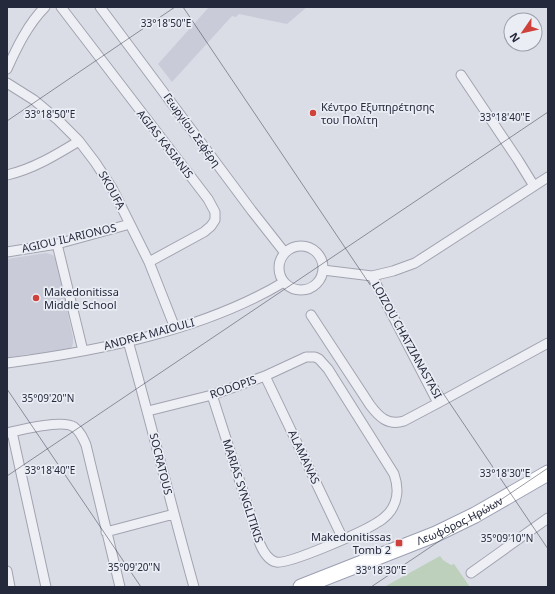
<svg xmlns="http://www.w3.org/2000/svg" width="555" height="594" viewBox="0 0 555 594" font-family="'Noto Sans',sans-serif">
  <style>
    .built { fill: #c9ccd8 }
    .green { fill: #bdd0bc }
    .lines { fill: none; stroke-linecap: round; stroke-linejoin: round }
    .minor-casing { stroke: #a1a3b0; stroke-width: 11 }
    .primary-casing { stroke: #9b9fb2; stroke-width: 17 }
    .minor { stroke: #eeeff4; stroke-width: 9 }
    .primary { stroke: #fff; stroke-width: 15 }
    .ticks { fill: none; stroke: #25293c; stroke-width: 1; stroke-opacity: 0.45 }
    .poi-dot { fill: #cf423c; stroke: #eaedf4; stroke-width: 1.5 }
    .labels { text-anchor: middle; stroke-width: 3.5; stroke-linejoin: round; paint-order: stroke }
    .poi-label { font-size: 11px; fill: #25293c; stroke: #eaedf4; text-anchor: start }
    .street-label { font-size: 11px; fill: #25293c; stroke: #eaedf4 }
    .ticks-label { font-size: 10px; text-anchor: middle; fill: #25293c; stroke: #eaedf4; stroke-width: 3.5; stroke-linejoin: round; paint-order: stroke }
  </style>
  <rect width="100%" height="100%" fill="#dbdde6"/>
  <path class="built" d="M209 7H307L287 24 239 14 236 17 232 16 172 82 158 64Z
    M46 253 53 255 56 260 73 337V343L72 347 69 350 36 356 29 354 7 358V259Z"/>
  <path class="green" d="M440 556 443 560 451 565 454 564 470 587H384Z"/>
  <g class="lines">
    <g class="minor-casing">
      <path id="minor" d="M61 7 208 199 215 212V220L211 226 204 232 149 262
        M100 7 252 211 285 253
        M7 69C17 47 28 24 45 7
        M461 75 518 160 534 186
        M7 83 34 100 58 120 79 141 95 162 112 188 149 262 175 328
        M7 175C33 169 56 155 79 141
        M57 244 83 351
        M279 268a22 22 0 1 1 44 0a22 22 0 1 1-44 0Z
        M7 252 57 244 130 224
        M323 270 372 276 393 271 415 263 548 177
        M372 276 438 403 548 343
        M311 315 370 405C379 417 388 426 404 421L438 403
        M128 341C151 423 171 505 194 587
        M7 363C99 351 204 330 284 282
        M265 376 343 539
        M148 411 212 395 265 376 306 357H315L319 359 328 369 394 474C399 488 398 503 388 514 385 517 382 520 378 522 365 531 288 565 276 562 268 560 263 551 260 544L212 395
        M12 432 46 587
        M7 433C20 430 63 419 74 427 80 431 83 438 86 445L120 587
        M106 532 174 514
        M7 571 10 587
        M471 573 548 518"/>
    </g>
    <g class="primary-casing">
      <g id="primary">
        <path id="s1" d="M301 587 436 534 475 515 548 473"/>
      </g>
    </g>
    <use href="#minor" class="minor"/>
    <use href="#primary" class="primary"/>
  </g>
  <path class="ticks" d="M183 7 548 549M7 121 175 7M7 389 141 587M7 476 548 112M371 587 548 468"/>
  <g class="poi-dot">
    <circle cx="313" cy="113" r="4"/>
    <circle cx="36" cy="298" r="4"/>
    <rect x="395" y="539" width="8" height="8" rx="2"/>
  </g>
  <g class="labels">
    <g class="poi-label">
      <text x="321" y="111">Κέντρο Εξυπηρέτησης<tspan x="321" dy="13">του Πολίτη</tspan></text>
      <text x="44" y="296">Makedonitissa<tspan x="44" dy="13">Middle School</tspan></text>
      <text x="391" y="541" text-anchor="end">Makedonitissas<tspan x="391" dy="13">Tomb 2</tspan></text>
    </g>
    <g class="street-label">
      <text transform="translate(192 130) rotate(54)" y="4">Γεωργίου Σεφέρη</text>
      <text transform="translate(165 144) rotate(52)" y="4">AGIAS KASIANIS</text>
      <text transform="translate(112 190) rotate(61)" y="4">SKOUFA</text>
      <text transform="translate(69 238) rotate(-13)" y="4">AGIOU ILARIONOS</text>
      <text transform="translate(149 334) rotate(-15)" y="4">ANDREA MAIOULI</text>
      <text transform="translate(407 340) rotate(61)" y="4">LOIZOU CHATZIANASTASI</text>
      <text transform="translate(233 387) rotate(-19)" y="4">RODOPIS</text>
      <text transform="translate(304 457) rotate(65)" y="4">ALAMANAS</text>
      <text transform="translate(161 464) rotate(76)" y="4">SOCRATOUS</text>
      <text transform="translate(243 491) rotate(72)" y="4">MARIAS SYNGLITIKIS</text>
      <text dy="4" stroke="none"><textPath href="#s1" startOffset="172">Λεωφόρος Ηρώων</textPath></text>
    </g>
  </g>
  <g class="ticks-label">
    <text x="166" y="27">33°18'50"E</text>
    <text x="50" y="118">33°18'50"E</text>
    <text x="505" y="121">33°18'40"E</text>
    <text x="48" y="402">35°09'20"N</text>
    <text x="50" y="474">33°18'40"E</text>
    <text x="505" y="477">33°18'30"E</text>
    <text x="507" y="542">35°09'10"N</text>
    <text x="134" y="571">35°09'20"N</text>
    <text x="381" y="574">33°18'30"E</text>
  </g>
  <rect width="555" height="594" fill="none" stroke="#25293c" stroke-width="16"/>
  <g transform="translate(523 32) rotate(236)"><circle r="19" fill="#eaedf4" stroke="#9b9faa"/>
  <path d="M0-3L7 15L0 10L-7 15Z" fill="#cf423c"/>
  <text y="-6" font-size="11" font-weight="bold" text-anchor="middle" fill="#25293c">N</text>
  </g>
</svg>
